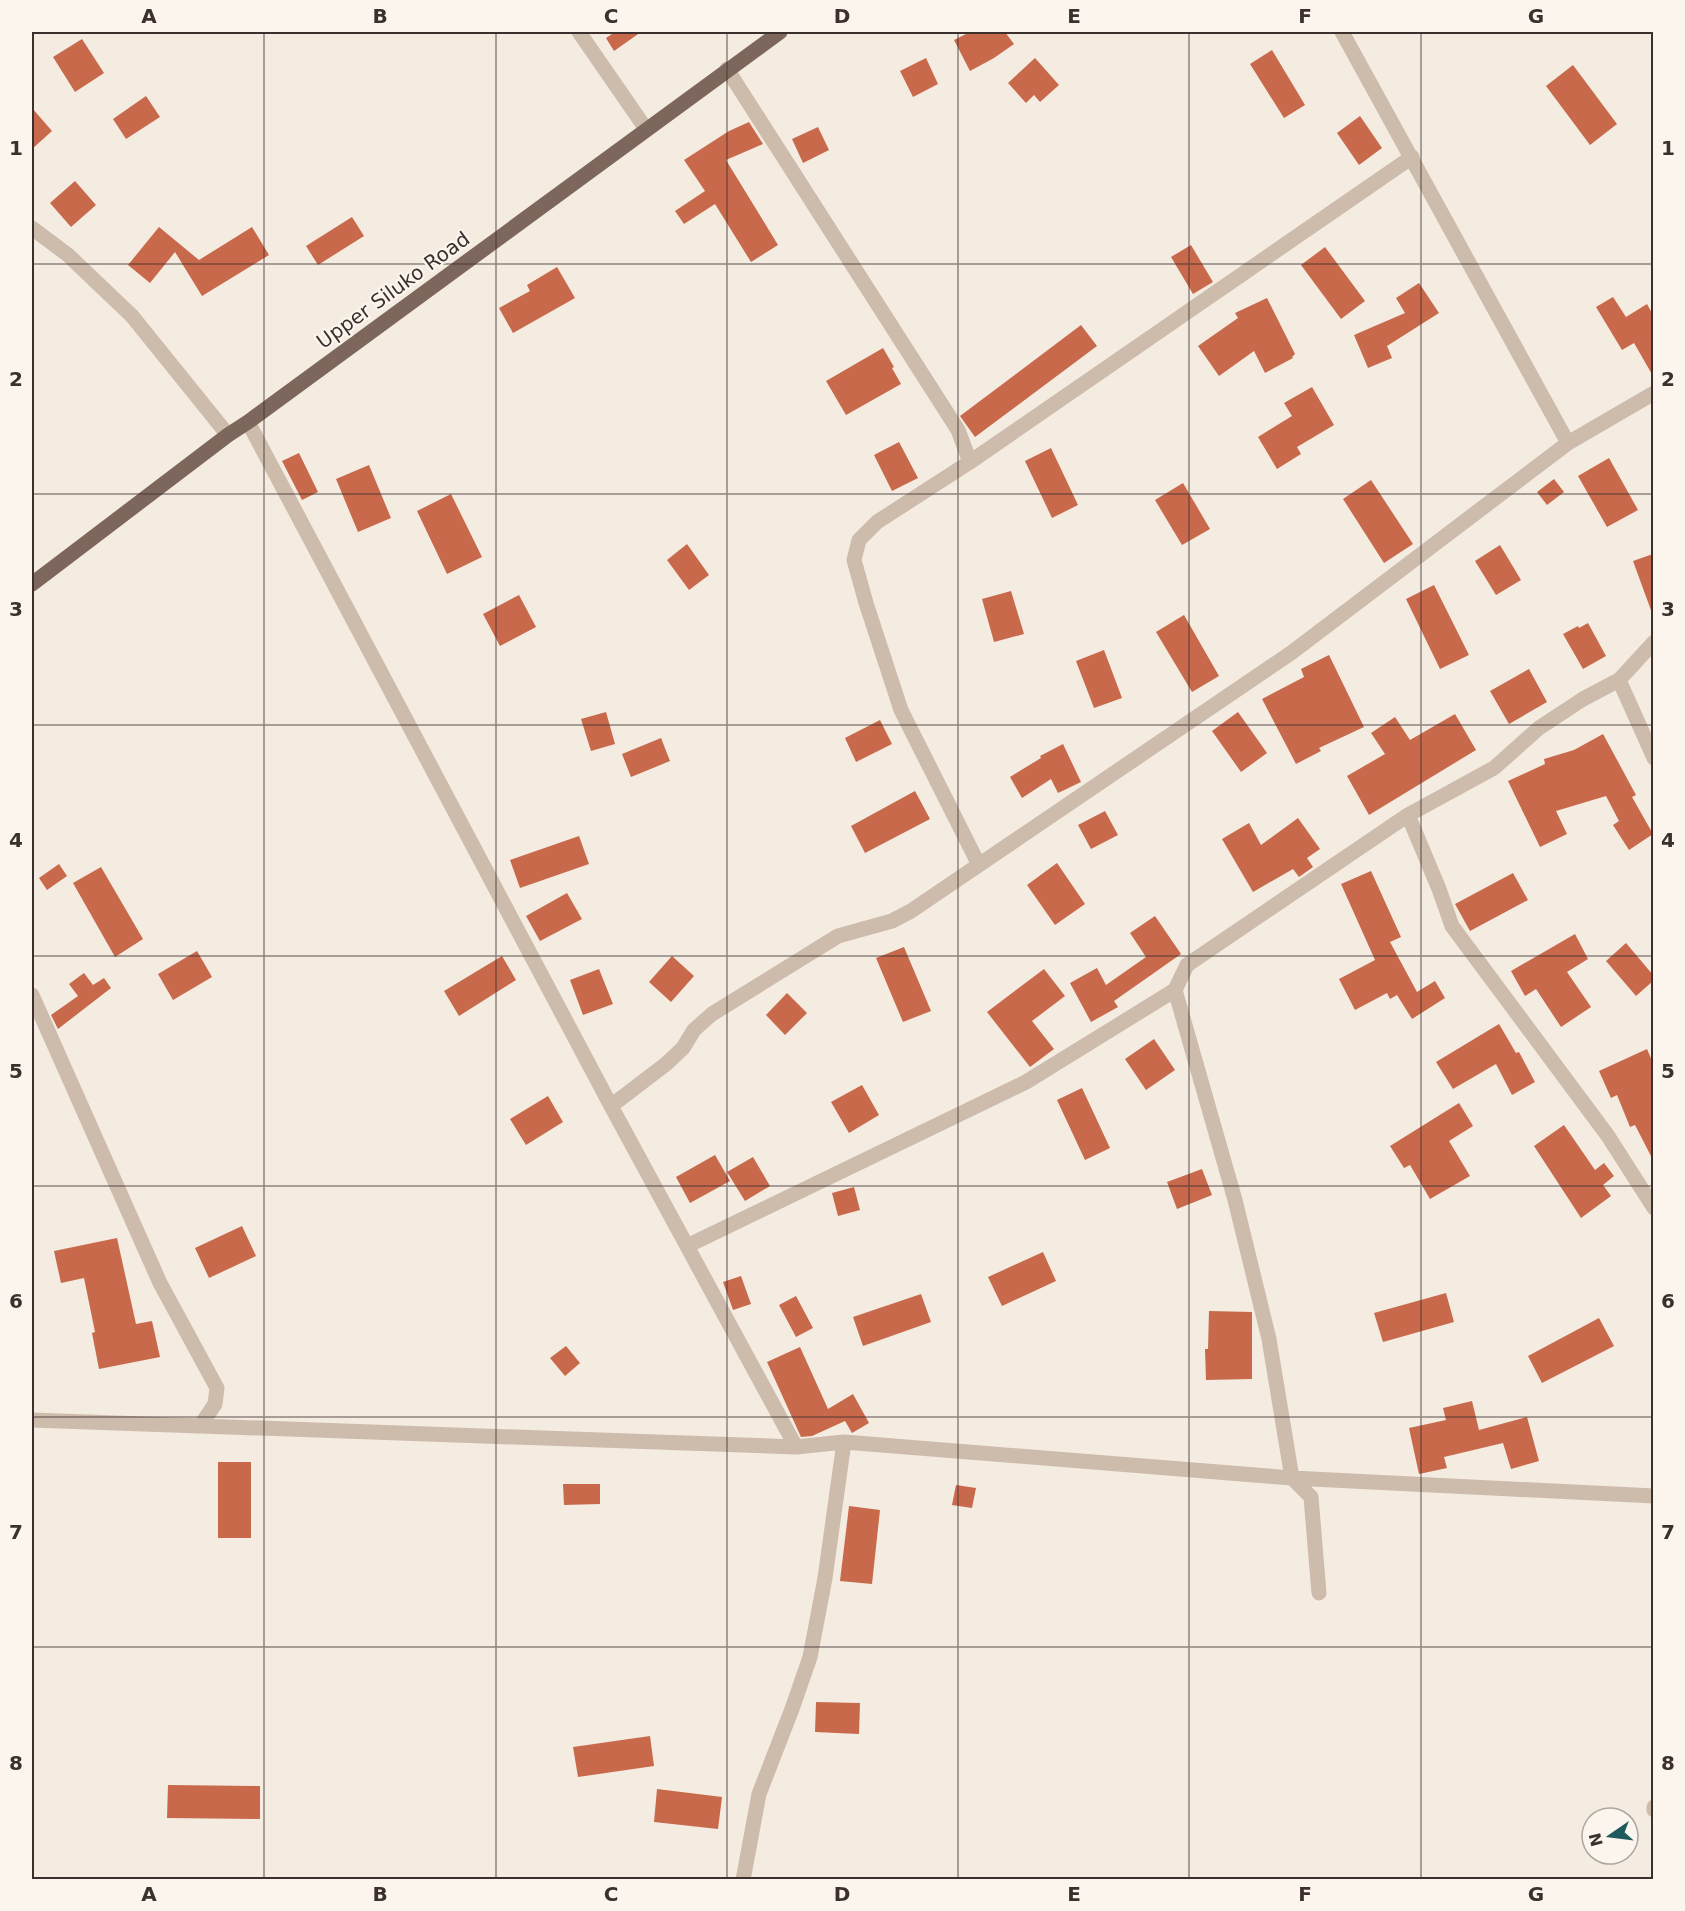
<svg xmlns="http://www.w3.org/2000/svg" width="1685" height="1911" viewBox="0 0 1685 1911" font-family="'DejaVu Sans',sans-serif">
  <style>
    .building { fill: #c8694b }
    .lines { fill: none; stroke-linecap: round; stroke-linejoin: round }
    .street { stroke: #cdbbac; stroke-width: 15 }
    .primary { stroke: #7d675c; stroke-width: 15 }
    .grid { fill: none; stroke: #3b302b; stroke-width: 1.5; stroke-opacity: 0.55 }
    .labels { text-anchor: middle; stroke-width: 4.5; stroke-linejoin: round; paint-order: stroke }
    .street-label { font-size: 20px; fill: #3b302b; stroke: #fbf5ee }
    .neatline { fill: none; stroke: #3b302b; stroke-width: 2 }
    .grid-label { font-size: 20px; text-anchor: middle; font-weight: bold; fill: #3b302b }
  </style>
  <rect width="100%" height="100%" fill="#f4ebe1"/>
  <path class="building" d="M615 32H641L614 51 606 38Z
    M970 32H1005L1014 44 994 58 970 71 954 40Z
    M82 39 104 73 75 92 53 57Z
    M1272 50 1305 105 1284 118 1250 64Z
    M926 58 938 84 913 97 900 71Z
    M1035 58 1059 85 1040 102 1034 95 1026 103 1008 83Z
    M1573 65 1617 124 1590 145 1546 86Z
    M146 96 160 117 126 139 113 119Z
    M32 108 52 131 32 149Z
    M1360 116 1382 148 1359 165 1337 133Z
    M749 122 763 144 726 160 778 245 751 262 715 204 684 224 675 211 705 191 684 160 729 131Z
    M818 127 829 150 803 163 792 139Z
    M75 181 96 205 71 227 50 203Z
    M352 217 364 236 318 265 306 246Z
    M159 227 199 260 252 227 269 255 202 296 175 252 150 283 128 265Z
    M1191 245 1213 282 1193 294 1171 257Z
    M1325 247 1365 301 1341 319 1301 265Z
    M557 267 575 298 513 333 499 308 530 291 527 285Z
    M1419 283 1439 313 1387 346 1392 358 1368 368 1354 335 1405 313 1396 298Z
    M1613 297 1626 317 1647 304 1653 315V376L1634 343 1622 350 1596 307Z
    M1267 298 1295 354 1292 357 1293 358 1265 373 1254 351 1219 376 1198 346 1238 318 1235 313Z
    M1081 325 1097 346 975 437 960 416Z
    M883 348 894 367 892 368 901 384 846 415 826 381Z
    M1312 387 1334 425 1297 447 1301 454 1277 469 1258 437 1292 416 1284 403Z
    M899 442 918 478 892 491 874 455Z
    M1051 448 1078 505 1052 518 1025 461Z
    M299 453 318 492 302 500 282 461Z
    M1609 458 1638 510 1607 527 1578 476Z
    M369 465 391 518 358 532 336 479Z
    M1554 479 1564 492 1547 505 1537 492Z
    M1371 480 1413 544 1384 563 1343 499Z
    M1183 483 1210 529 1182 545 1155 500Z
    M451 494 482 557 447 574 417 511Z
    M687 544 709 575 689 590 667 560Z
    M1500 545 1521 580 1496 595 1475 561Z
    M1653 554V613H1652L1633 561Z
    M1434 585 1469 655 1440 669 1406 599Z
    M1011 591 1024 634 994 642 982 599Z
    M519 595 536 627 500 646 483 614Z
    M1184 615 1219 676 1192 692 1156 632Z
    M1588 623 1606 656 1583 669 1563 634 1578 626 1579 628Z
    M1104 650 1122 698 1094 708 1076 661Z
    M1329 655 1364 727 1319 748 1321 751 1296 764 1262 699 1304 677 1301 669Z
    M1529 669 1547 702 1509 724 1490 691Z
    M606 712 615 744 591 751 581 719Z
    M1238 712 1267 753 1241 772 1212 731Z
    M1455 714 1476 750 1369 815 1347 776 1385 754 1371 733 1395 717 1410 740Z
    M880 720 892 744 856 762 845 738Z
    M1603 734 1636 795 1632 797 1653 834 1629 850 1613 825 1619 821 1606 796 1556 811 1567 834 1540 847 1508 781 1545 764 1544 759 1574 750Z
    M661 738 670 761 631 777 622 754Z
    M1063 744 1081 782 1058 793 1051 779 1022 798 1010 777 1041 758 1040 756Z
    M915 791 930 819 865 853 851 826Z
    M1105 811 1118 835 1091 849 1078 825Z
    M1298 818 1320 849 1307 858 1313 867 1299 877 1293 869 1253 892 1222 839 1249 823 1261 845Z
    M579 836 589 864 520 888 510 860Z
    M1057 863 1085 904 1055 925 1027 885Z
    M59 864 67 876 47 890 39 878Z
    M101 867 143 939 115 957 73 883Z
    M1371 871 1401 937 1390 942 1417 992 1435 981 1445 998 1412 1019 1397 995 1390 999 1387 993 1355 1010 1339 979 1375 960 1341 884Z
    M1513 873 1528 900 1470 931 1455 904Z
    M567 893 582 919 540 941 526 916Z
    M1155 916 1181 954 1114 1001 1118 1007 1091 1022 1070 983 1097 968 1106 985 1146 957 1130 933Z
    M1575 934 1588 959 1567 972 1591 1007 1561 1027 1536 989 1525 996 1511 971Z
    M1626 943 1653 975V981L1636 996 1606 961Z
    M904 947 931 1011 903 1022 876 958Z
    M197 951 212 977 173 1000 158 974Z
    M502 956 516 980 459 1016 444 991Z
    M672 956 694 976 671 1002 649 982Z
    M599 969 613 1004 583 1015 570 980Z
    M1044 969 1065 996 1032 1021 1054 1049 1030 1067 987 1012Z
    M84 973 93 985 104 978 111 988 58 1029 51 1015 78 996 69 984Z
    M787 993 807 1013 785 1035 766 1015Z
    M1499 1024 1516 1053 1519 1052 1535 1082 1512 1095 1496 1064 1453 1089 1436 1062Z
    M1154 1039 1175 1070 1146 1090 1125 1059Z
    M1647 1049 1653 1063V1160L1635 1125 1630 1127 1617 1095 1611 1098 1599 1071Z
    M862 1085 879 1115 849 1133 831 1102Z
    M1082 1088 1110 1148 1085 1160 1057 1100Z
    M548 1096 563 1122 526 1145 510 1119Z
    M1459 1103 1473 1126 1449 1141 1470 1176 1430 1199 1410 1165 1404 1168 1390 1146Z
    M1564 1125 1595 1170 1604 1163 1614 1176 1603 1185 1611 1196 1581 1218 1534 1146Z
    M715 1155 730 1181 690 1203 676 1177Z
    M753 1157 770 1186 745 1201 727 1172Z
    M1202 1169 1212 1195 1177 1209 1167 1182Z
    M854 1187 860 1210 838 1216 832 1193Z
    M242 1226 256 1256 209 1278 195 1248Z
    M117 1238 136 1324 152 1321 160 1357 99 1369 92 1333 95 1332 84 1278 61 1283 54 1251Z
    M1043 1252 1056 1281 1002 1306 988 1277Z
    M741 1276 751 1304 733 1310 723 1282Z
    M1446 1293 1454 1322 1383 1342 1374 1313Z
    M921 1294 931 1322 863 1346 853 1317Z
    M796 1296 813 1328 796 1337 779 1305Z
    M1209 1311 1252 1312V1379L1206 1380 1205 1349H1208Z
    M1599 1318 1614 1346 1542 1383 1528 1356Z
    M566 1346 580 1363 565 1376 550 1358Z
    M800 1347 828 1409 853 1394 869 1423 852 1433 845 1421 812 1436 801 1437 767 1362Z
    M1472 1401 1479 1430 1527 1417 1539 1461 1511 1469 1503 1443 1444 1457 1447 1468 1419 1474 1409 1428 1446 1420 1443 1408Z
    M218 1462H251V1538H218Z
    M563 1484H600V1504L564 1505Z
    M956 1485 976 1488 972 1508 952 1505Z
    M849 1506 880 1510 872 1584 840 1581Z
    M816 1702 860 1703 859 1734 815 1732Z
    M650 1736 654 1766 578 1777 573 1747Z
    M168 1785 260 1786V1819L167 1818Z
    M657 1789 722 1797 718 1829 654 1822Z"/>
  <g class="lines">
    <path class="street" d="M579 32 646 129
      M1342 32 1568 443
      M727 69 958 430 970 462 877 522 859 540 854 560 866 603 901 710 979 865
      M32 228 68 255 132 316 228 435
      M248 422 611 1106 796 1447
      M970 462 1412 157
      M1619 680 1654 758
      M1408 815 1439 889 1452 926 1608 1136 1654 1208
      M32 995 160 1283 217 1388 215 1404 201 1425
      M611 1106 666 1064 683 1048 694 1030 712 1014 838 936 892 921 911 911 1291 653 1568 443 1654 393
      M687 1246 1026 1082 1175 990
      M32 1420 796 1447 844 1442 1292 1478 1654 1496
      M1319 1593 1311 1497 1292 1478 1269 1339 1235 1200 1175 990 1187 965 1408 815 1494 768 1539 728 1583 699 1619 680 1654 642
      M1654 1807V1810
      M743 1880 759 1794 792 1709 810 1657 825 1578 844 1442"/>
    <path class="primary" d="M32 584 228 435 248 422 780 32"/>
  </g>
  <path class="grid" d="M264 32V1880M496 32V1880M727 32V1880M958 32V1880M1189 32V1880M1421 32V1880M32 264H1654M32 494H1654M32 725H1654M32 956H1654M32 1186H1654M32 1417H1654M32 1647H1654"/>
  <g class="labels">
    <g class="street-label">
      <text transform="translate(393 290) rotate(-36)" y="7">Upper Siluko Road</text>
    </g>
  </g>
  <rect width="1685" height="1911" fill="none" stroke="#fbf5ee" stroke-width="66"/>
  <g transform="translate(1610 1836) rotate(256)"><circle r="28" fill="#fbf5ee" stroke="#aea6a0" stroke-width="1.5"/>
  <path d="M0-4.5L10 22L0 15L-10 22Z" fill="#1f5a5e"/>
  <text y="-9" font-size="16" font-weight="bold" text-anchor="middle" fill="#3b302b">N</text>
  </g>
  <rect x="33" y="33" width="1619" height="1845" class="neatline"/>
  <g class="grid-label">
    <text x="149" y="23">A</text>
    <text x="380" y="23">B</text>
    <text x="611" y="23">C</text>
    <text x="842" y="23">D</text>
    <text x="1074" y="23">E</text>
    <text x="1305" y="23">F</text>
    <text x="1536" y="23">G</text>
    <text x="16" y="155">1</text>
    <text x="1668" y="155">1</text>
    <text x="16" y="386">2</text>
    <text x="1668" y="386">2</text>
    <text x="16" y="616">3</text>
    <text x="1668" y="616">3</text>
    <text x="16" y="847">4</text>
    <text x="1668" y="847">4</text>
    <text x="16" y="1078">5</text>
    <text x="1668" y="1078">5</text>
    <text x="16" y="1308">6</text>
    <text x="1668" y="1308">6</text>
    <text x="16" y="1539">7</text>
    <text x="1668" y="1539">7</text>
    <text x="16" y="1770">8</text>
    <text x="1668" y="1770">8</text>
    <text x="149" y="1901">A</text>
    <text x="380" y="1901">B</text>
    <text x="611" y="1901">C</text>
    <text x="842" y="1901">D</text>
    <text x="1074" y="1901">E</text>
    <text x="1305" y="1901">F</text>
    <text x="1536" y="1901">G</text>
  </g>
</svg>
